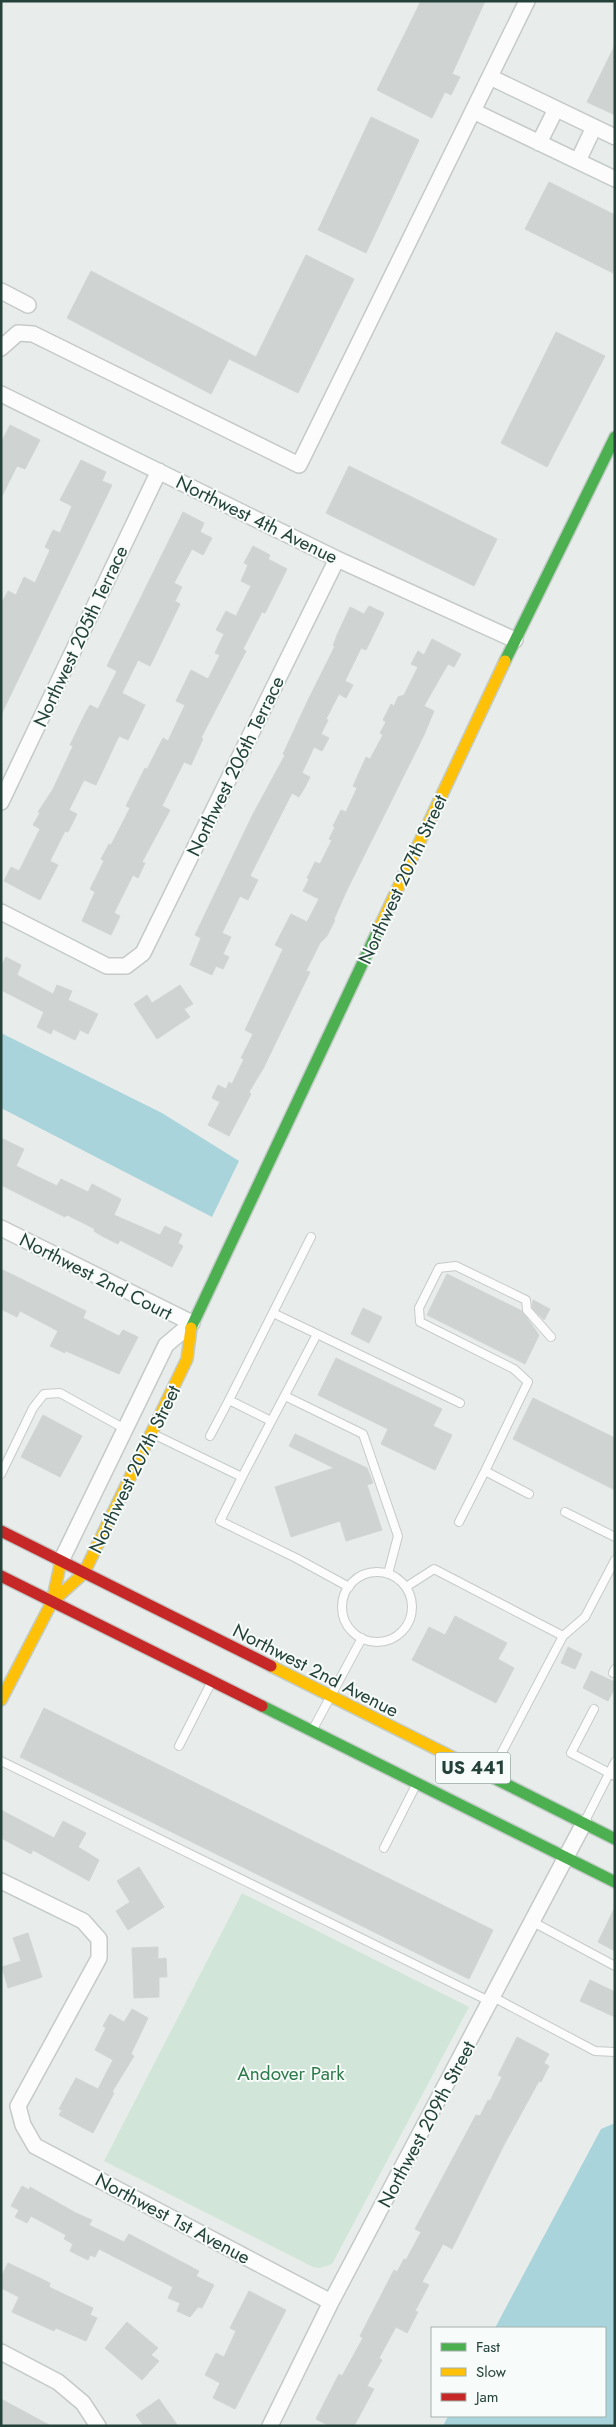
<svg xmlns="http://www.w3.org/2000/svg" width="616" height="2427" viewBox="0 0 616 2427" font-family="Jost,sans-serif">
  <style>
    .green { fill: #d1e6d8 }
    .water { fill: #a9d4db }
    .building { fill: #cfd4d2; stroke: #d1d6d4 }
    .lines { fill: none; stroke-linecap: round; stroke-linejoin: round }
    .lane-casing { stroke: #c5cac8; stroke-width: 10 }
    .street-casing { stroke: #c5cac8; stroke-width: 18 }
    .fast-casing { stroke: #c3cbc8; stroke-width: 14 }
    .slow-casing { stroke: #c3cbc8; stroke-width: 14 }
    .jam-casing { stroke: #c3cbc8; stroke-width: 14 }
    .lane { stroke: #fcfcfc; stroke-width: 8 }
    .street { stroke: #fcfcfc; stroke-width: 15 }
    .fast { stroke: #4caf50; stroke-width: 11 }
    .slow { stroke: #ffc107; stroke-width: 11 }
    .jam { stroke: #c62828; stroke-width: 11 }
    .labels { text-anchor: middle; stroke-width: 4; stroke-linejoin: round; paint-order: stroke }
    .shield { fill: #f7fbf9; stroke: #637a73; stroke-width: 1 }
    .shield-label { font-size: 18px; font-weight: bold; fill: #24423a }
    .street-label { font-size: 19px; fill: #24423a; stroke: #f7fbf9 }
    .park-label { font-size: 19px; fill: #2d7a4b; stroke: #f7fbf9 }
  </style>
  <rect width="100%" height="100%" fill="#e8edeb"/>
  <path class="green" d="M242 1893 469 2007 332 2264 320 2268 313 2267 104 2161Z"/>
  <path class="water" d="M1 1033 162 1113 239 1161 212 1217 1 1108Z
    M615 2123V2426H443L448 2416H605V2328H495L601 2129Z"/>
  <path class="building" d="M421 1H485L452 74 460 77 451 95 445 92 432 118 377 90Z
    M615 45V115L587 102Z
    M371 117 419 140 366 253 318 230Z
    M549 182 615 215V274L525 229Z
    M306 255 354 279 298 393 229 359 211 394 67 318 91 271 256 357Z
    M556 332 605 356 547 467 501 443Z
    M10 425 40 440 25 469 17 466 1 498V443Z
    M81 460 106 472 102 481 112 485 1 715V604L8 591 16 595 24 577 35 583 50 550 45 547 53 530 60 533 72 506 60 500Z
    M349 466 497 539 474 586 326 513Z
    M183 512 204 523 200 532 212 538 203 555 192 549 174 583 182 587 175 601 180 604 150 666 138 660 122 693 145 705 128 740 119 736 96 785 84 780 69 810 77 814 68 832 65 831 50 861 58 865 40 900 4 881 11 867 19 871 40 829 33 825 40 813 38 812 53 789 73 746 70 745 85 714 90 705 98 709 117 671 107 666Z
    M253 546 270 555 268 559 287 569 265 613 262 612 243 649 246 651 201 738 203 739 191 765 184 762 162 806 170 810 142 862 145 863 138 878 133 875 114 913 120 916 111 935 82 921 95 892 90 889 104 861 101 859 109 844 111 845 130 808 126 806 145 768 147 769 163 738 168 741 185 705 176 701 191 670 208 679 220 655 215 653 224 634 216 630 226 611 236 616 251 586 241 581 248 565 244 563Z
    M369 606 384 613 366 650 361 648 345 681 353 685 346 698 339 694 326 719 328 720 321 734 329 738 322 751 314 747 302 773 310 777 305 787 299 797 292 793 250 876 258 880 248 900 240 896 222 933 231 937 223 954 229 957 223 969 216 966 212 975 190 965 201 938 195 935 253 814 285 755 283 754 308 700 335 646H333L337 635 350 607 364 614Z
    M432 639 461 654 454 667 448 664 424 706 434 711 424 735 346 892 334 919 335 920 327 936 320 943 306 971 310 972 263 1069 249 1092 251 1094 229 1136 208 1125 220 1102 212 1098 218 1085 226 1089 229 1082 232 1084 244 1059 241 1058 253 1034 245 1030 283 949 275 945 291 914 307 922 319 899 303 891 309 879 307 878 315 862 320 864 332 840 329 839 335 827 333 826 341 810 346 812 357 788 353 786 366 757 370 759 383 735 380 733 386 722 383 720 391 704 394 706 398 697 404 695 418 667 411 664 418 651 424 655Z
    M6 957 21 965 17 975 53 994 57 985 72 991 68 1000 98 1014 88 1034 80 1030 75 1040 53 1029 51 1034 37 1027 44 1012 1 990V966Z
    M180 985 193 1004 184 1009 190 1017 157 1039 134 1004 147 995 152 1003Z
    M1 1138 24 1149 16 1166 57 1186 61 1179 88 1192 92 1184 121 1199 114 1215 160 1235 165 1226 182 1234 178 1243 183 1246 172 1267 120 1240 118 1244 102 1236 94 1231 95 1229 67 1215 65 1217 1 1185Z
    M1 1269 86 1311 83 1318 119 1336 123 1330 138 1337 119 1374 66 1351 65 1353 50 1346 58 1331 20 1311 17 1317 1 1309Z
    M447 1274 522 1311 539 1335 525 1364 427 1315Z
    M533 1300 550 1309 544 1320 532 1308Z
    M363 1308 382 1317 369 1343 351 1334Z
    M336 1358 442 1409 433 1426 452 1435 435 1470 381 1444 388 1429 318 1395Z
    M533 1398 615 1438V1490L513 1439Z
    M43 1415 82 1436 60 1477 21 1457Z
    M295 1434 367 1468 373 1483 367 1485 382 1530 346 1541 340 1521 291 1537 275 1487 334 1468 289 1446Z
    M455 1616 507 1643 498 1659 514 1668 496 1703 412 1660 429 1627 445 1635Z
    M568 1647 582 1654 575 1669 561 1663Z
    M591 1671 615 1682V1688L608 1701 583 1688Z
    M44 1708 493 1930 469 1979 20 1757Z
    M1 1810 54 1838 63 1821 86 1833 78 1847 99 1860 89 1881 33 1850 31 1854 1 1838Z
    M139 1867 164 1907 128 1930 116 1911 130 1902 117 1881Z
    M615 1907V1951L598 1942Z
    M28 1933 42 1977 8 1988 2 1967 21 1961 13 1938Z
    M158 1947V1959L166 1958 167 1977H159V1997L134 1998 132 1948Z
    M590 1980 615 1992V2017L580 2001Z
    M132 2009 148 2018 131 2054 134 2056 112 2092 114 2093 93 2133 59 2115 62 2110 59 2109 76 2078 98 2089 113 2060 95 2050 106 2028 103 2026 110 2014 124 2022Z
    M517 2037 549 2054 544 2063 549 2066 541 2082 539 2081 504 2145 452 2249 443 2244 422 2282 429 2285 415 2311 418 2312 407 2333 396 2327 379 2358 382 2360 367 2386 374 2389 354 2426H329L316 2419 339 2374 342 2376 363 2338 360 2336 394 2270 397 2272 404 2259 406 2260 421 2232 415 2229 476 2115 480 2116 488 2100 490 2101 502 2077 498 2075Z
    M22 2186 29 2190 30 2187 76 2213 92 2220 89 2225 124 2242 129 2234 199 2271 196 2276 214 2285 202 2308 198 2307 190 2317 177 2311 180 2303 168 2298 173 2287 99 2249 95 2257 90 2255 88 2260 70 2251 73 2244 64 2239 66 2235 31 2216 27 2223 15 2217 19 2210 11 2206Z
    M8 2263 50 2283 49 2287 93 2308 90 2315 97 2318 86 2341 56 2328 54 2331 12 2312 19 2297 1 2288V2277Z
    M249 2291 286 2310 235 2409 213 2398 220 2383 205 2375 216 2353 224 2357 236 2331 230 2328Z
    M127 2322 158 2348 151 2355 159 2361 142 2380 105 2348Z
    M1 2399 51 2426H1Z
    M159 2399 178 2426H144L136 2415Z"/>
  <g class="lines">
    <g class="lane-casing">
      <path id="lane" d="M273 1313 317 1334
        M285 1396 363 1434 398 1536 388 1574
        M271 1421 229 1400 311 1237
        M153 1434 242 1477 220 1521 296 1558 349 1587
        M210 1436 229 1400
        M485 1471 528 1382 514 1369 420 1322 419 1308 439 1268 456 1266 526 1300 527 1310 551 1337
        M1 1474 33 1408 44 1394 60 1393 125 1429
        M242 1477 317 1334 460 1403
        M565 1512 615 1537
        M459 1522 485 1471 529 1494
        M342 1607a35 35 0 1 1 70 0a35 35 0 1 1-70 0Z
        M406 1587 434 1569 563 1636
        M613 1673 615 1669
        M594 1709 571 1753 615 1776
        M313 1729 362 1638
        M179 1746 211 1683
        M1 1761 491 2002
        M490 1775 563 1636 585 1617 615 1560
        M585 1821 615 1762
        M384 1848 416 1785
        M533 1922 615 1966
        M493 1997 595 2051 615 2052"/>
    </g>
    <g class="street-casing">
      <path id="street" d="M490 77 615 137
        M473 111 615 179
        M539 143 556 109
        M578 161 594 127
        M1 291 28 305
        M1 348 18 333 33 334 299 465 527 1
        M1 394 337 559 515 640
        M1 802 159 471
        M1 912 107 966H126L143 953 337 559
        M1 1228 192 1323 166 1345 61 1561
        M1 1881 83 1921 99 1939V1958L18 2106 23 2125 35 2146 331 2302
        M1 2352 58 2382 83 2403 98 2426
        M270 2426 331 2302 584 1823"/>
    </g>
    <g class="fast-casing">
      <path id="fast" d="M505 661 615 437
        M191 1328 380 926
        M262 1706 615 1882
        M490 1776 615 1839"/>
    </g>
    <g class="slow-casing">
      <path id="slow" d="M380 926 505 661
        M52 1602 84 1573 187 1359 191 1328
        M271 1666 490 1776
        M1 1700 52 1602 61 1561"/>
    </g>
    <g class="jam-casing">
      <path id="jam" d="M1 1531 271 1666
        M1 1576 262 1706"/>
    </g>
    <use href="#lane" class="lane"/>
    <use href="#street" class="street"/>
    <use href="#fast" class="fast"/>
    <use href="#slow" class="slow"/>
    <use href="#jam" class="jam"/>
  </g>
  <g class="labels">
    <rect class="shield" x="435.5" y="1752.5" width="75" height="31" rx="4"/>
    <g class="shield-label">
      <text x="473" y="1774">US 441</text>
    </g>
    <g class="street-label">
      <text transform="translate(257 519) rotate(26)" y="7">Northwest 4th Avenue</text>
      <text transform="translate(80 636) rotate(-65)" y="7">Northwest 205th Terrace</text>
      <text transform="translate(235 766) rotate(-64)" y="7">Northwest 206th Terrace</text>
      <text transform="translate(402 879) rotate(-65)" y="7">Northwest 207th Street</text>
      <text transform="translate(96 1276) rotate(27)" y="7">Northwest 2nd Court</text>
      <text transform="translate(134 1469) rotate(-64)" y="7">Northwest 207th Street</text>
      <text transform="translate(316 1670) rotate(27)" y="7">Northwest 2nd Avenue</text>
      <text transform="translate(426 2124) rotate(-62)" y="7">Northwest 209th Street</text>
      <text transform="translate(173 2218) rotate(28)" y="7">Northwest 1st Avenue</text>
    </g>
    <g class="park-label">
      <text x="291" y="2080">Andover Park</text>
    </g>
  </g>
  <rect width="616" height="2427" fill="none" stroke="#24423a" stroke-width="5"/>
  <rect x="431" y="2327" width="175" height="90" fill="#f7fbf9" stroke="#a3b1ad"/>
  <rect x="441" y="2343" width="25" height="8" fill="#4caf50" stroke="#a3b1ad"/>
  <text x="476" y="2352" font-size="15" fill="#24423a">Fast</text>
  <rect x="441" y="2368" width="25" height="8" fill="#ffc107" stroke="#a3b1ad"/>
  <text x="476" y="2377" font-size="15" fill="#24423a">Slow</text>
  <rect x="441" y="2393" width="25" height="8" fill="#c62828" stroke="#a3b1ad"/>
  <text x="476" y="2402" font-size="15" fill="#24423a">Jam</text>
</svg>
